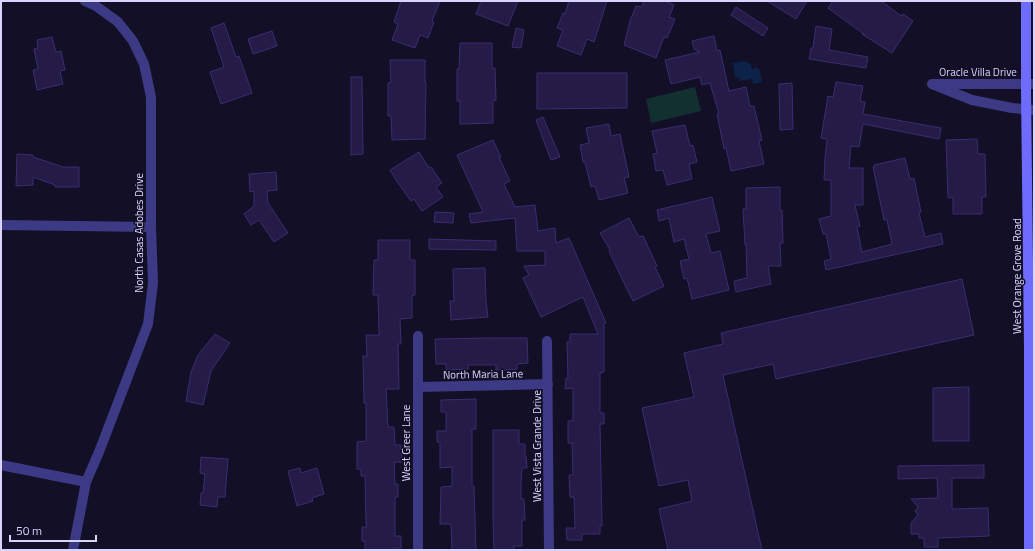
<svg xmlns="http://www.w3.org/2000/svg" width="1035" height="551" viewBox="0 0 1035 551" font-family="'Titillium Web',sans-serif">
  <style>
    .green { fill: #12302f }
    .water { fill: #0c2248 }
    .building { fill: #241b47; stroke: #3b2d73 }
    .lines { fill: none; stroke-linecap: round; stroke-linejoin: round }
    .minor { stroke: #3d3a85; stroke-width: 10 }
    .secondary { stroke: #6f6bff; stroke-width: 10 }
    .labels { text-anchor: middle; stroke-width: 3; stroke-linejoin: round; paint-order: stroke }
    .street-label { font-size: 11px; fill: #d9d4ff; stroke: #130f26 }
  </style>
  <rect width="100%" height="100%" fill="#130f26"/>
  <path class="green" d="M695 87 701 111 651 123 646 99Z"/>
  <path class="water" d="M745 61 751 64 752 69 757 67 760 71 762 82 753 84 752 79 740 81 739 77 735 78 733 63Z"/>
  <path class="building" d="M401 1H440L432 21 434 22 428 38 420 35 415 48 392 40 398 24 394 22Z
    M481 1H518L508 26 476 14Z
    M569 1H607L594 42 587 39 581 55 557 46 563 30 557 28 563 13 565 14Z
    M644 1H666L674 5 669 17 675 19 667 38 664 37 656 58 624 45 630 21 636 6 642 7Z
    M767 1H807L796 19Z
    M833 1H881L901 16 903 14 913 21 892 53 862 34 865 35 828 8Z
    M736 7 768 28 763 36 731 15Z
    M224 23 236 57 239 56 252 93 221 104 210 72 224 67 211 28Z
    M816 26 832 29 829 50 868 57 866 68 809 59 811 48H813Z
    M516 28 524 30 521 48 512 47Z
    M272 31 277 46 253 54 248 39Z
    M714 36 717 51 720 50 729 91 746 87 750 106H754L762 140 759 141 764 164 731 171 726 148 724 149 717 114H719L710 83 702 85 700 77 671 84 665 60 700 52 694 49 692 41Z
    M52 37 56 52 61 51 65 70 60 71 63 84 37 90 33 70 38 69 34 49 38 48 37 40Z
    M460 43H492V68H495L496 100 493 101V123L460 124V101H457V69H459Z
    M390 60H425V82H426L425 139 392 140 391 116H388V83L391 82Z
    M537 73H627V108L537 109Z
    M351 77H362L363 154 351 155Z
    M836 82 863 86 860 101 865 102 863 114 941 128 939 139 863 124 859 147 851 146 849 168H863V205H855L860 226 857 227 862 252 892 244 887 220H884L873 167H875L874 165 905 158 910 179 914 178 921 212 919 213 925 237 941 233 943 244 826 270 824 261 831 259 826 234H823L819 219 831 216V180H824L825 158 827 139 821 138 828 96 833 97Z
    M792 83 793 129 780 130 779 84Z
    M543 117 560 157 551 160 536 120Z
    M609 124 611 136 620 134 629 177 624 178 628 193 599 200 595 186 591 187 585 162H583L580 145 589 143 586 128Z
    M685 125 690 146 693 145 697 162 689 164 692 179 667 185 663 170 656 171 653 154 657 153 652 131Z
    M977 139 978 154H985L986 197H982V214H953V197L948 198 946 140Z
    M493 140 501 157H499L510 181 504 184 515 207 535 205 538 231 555 228 556 243 569 238 606 323 604 324V372L600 373V413H604V424H600L602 526H600V534H582V540H567L566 528H575L574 497H570L569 475H573L572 443H568V421H573V388L565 389 566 378H568L567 342H570V334H598L583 297 541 317 523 278 529 275 524 266 545 265V251H517L515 218 471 223 469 214 483 212 457 155Z
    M419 152 429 168 431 167 442 183 436 187 443 197 422 211 414 199 411 201 396 180 390 170Z
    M17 154 33 155V157L63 167H79V187H55V185L33 177V185L16 186Z
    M276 172 277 190 267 191 268 203 288 233 274 242 259 220 251 225 244 214 254 206V191L250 192 249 174Z
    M780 187V210H782L783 243H780L781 266H768L771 284 736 292 734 281 747 278 746 244 745 245 743 209H746V188Z
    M712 197 720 231 706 234 711 253 720 251 729 290 692 299 687 278 684 279 680 261 689 259 684 239 674 242 669 218 659 221 657 210Z
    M435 212 454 213 453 223 434 222Z
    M629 218 639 237 643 236 657 266 655 267 664 286 633 301 623 281 609 251 610 250 600 233Z
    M429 239 496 241V250L429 249Z
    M378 240H410V260H415V295H412V318L400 319 401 344H398L399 389H386L388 427H394L395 445H401L402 462H394L395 484H398V497H395V536H401V548H394V550H365V541H362V527H367L366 524 365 476H361V469H357V442L366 441V403H364L363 356H367L366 335H379L378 295H373L374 260H378Z
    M485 268 486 301 488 317 451 320 450 301H454L453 269Z
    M962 279 974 335 776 379 773 364 723 375 762 550H668L659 509 692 501 688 480 659 486 642 408 694 397 684 353 723 344 721 333Z
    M215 334 230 343 211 371 203 405 186 401 191 372 198 355Z
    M489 338H527L528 363 517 364V369L507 370H496V365H468V369L446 370V364H436L435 339Z
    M969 387V441H933V388Z
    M476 399V429H472V486H474L476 550H452L451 524H440L441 487 452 486V467L440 468V442H437V431H446V412H441V400Z
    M493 430H519V444H525V456H526L527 468H522L521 483V499H524L525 520H522V546H514V550H494L493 516Z
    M201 457 228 459 225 497H218L217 507 200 505 201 493H203L205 474 200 473Z
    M984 465V478H952V509L988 508 989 536 938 538V547H924V538H919V534H911V523L918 515 915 511 918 507 911 499 938 498 937 478 898 479V466Z
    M300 468 301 473 317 468 324 494 312 498 313 501 297 506 288 471Z"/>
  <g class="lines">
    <path class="minor" d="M1034 84H932L972 100 1012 108 1034 110
      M1 225 151 227
      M418 336V550
      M547 341 549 550
      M418 387 548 384
      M1 465 86 482
      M73 550 86 482 99 452 148 324 153 283 151 227V97L144 64 133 41 118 22 96 6 85 1"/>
    <path class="secondary" d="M1026 1V92L1029 349V550"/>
  </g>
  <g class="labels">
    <g class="street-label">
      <text x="978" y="76">Oracle Villa Drive</text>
      <text transform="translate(139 233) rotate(-90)" y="4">North Casas Adobes Drive</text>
      <text transform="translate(1017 276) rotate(-90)" y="4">West Orange Grove Road</text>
      <text transform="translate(483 374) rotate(-1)" y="4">North Maria Lane</text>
      <text transform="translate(406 443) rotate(-90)" y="4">West Greer Lane</text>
      <text transform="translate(537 446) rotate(-90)" y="4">West Vista Grande Drive</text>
    </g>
  </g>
  <rect width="1035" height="551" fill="none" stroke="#d9d4ff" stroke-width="4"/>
  <path d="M10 535v6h86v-6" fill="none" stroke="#d9d4ff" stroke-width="2"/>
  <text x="16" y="535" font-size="12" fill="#d9d4ff" stroke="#130f26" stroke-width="3" paint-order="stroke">50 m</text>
</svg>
